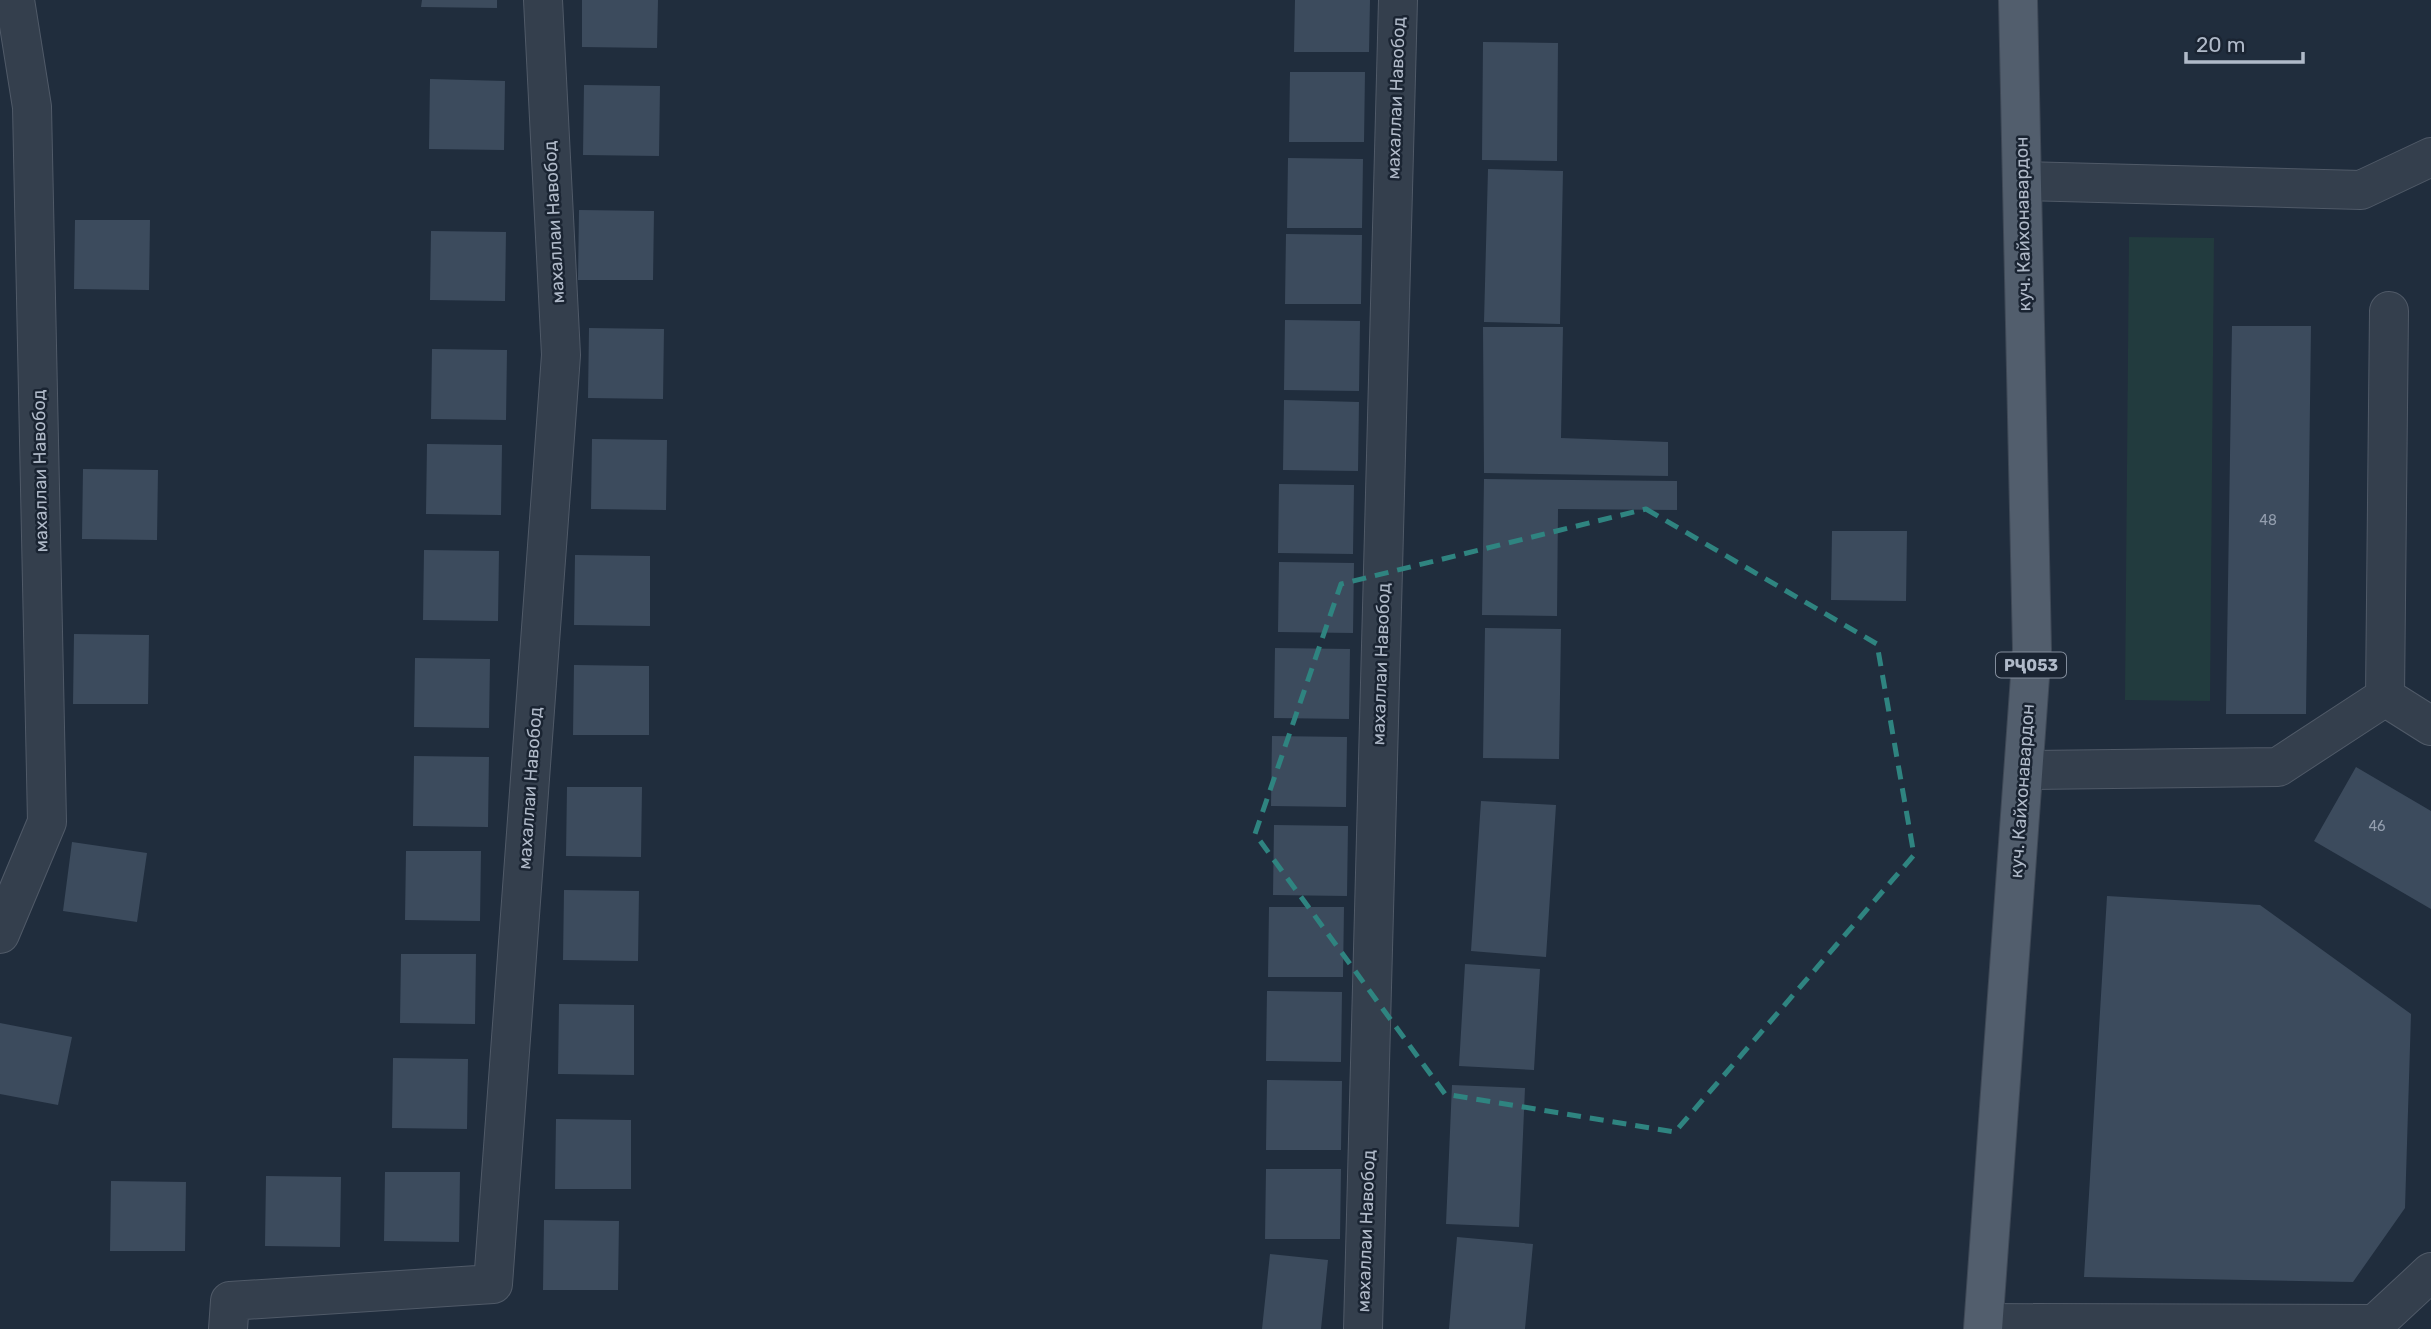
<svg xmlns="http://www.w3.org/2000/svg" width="2431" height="1329" viewBox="0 0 2431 1329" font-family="Rubik,sans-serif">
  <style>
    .green { fill: #223b3e }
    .building { fill: #3c4b5d }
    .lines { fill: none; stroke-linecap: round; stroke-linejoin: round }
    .street-casing { stroke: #505a68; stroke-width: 40 }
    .primary-casing { stroke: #3e4856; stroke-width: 40 }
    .street { stroke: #343f4d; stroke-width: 38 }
    .primary { stroke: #525e6d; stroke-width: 38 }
    .marked { fill: none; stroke: #2f8480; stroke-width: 5; stroke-dasharray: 14 9; stroke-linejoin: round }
    .labels { text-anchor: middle; stroke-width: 5; stroke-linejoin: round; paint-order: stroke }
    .number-label { font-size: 14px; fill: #939eae }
    .shield { fill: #1a2432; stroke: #838d9c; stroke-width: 2 }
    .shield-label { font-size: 16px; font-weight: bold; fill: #b0bac9 }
    .street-label { font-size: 18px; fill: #b0bac9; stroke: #1a2432 }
  </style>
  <rect width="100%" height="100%" fill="#202d3d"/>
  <path class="green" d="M2129 237 2214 238 2210 701 2125 700Z"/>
  <path class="building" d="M422 0H497V8L421 7Z
    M582 0H658L657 48 582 47Z
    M1295 0H1370L1369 52H1294Z
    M1483 42 1558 43 1557 161 1482 160Z
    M1290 72H1365L1364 142H1289Z
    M430 79 505 81 504 150 429 149Z
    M584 85 660 86 659 156 583 155Z
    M1288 158 1363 159 1362 228H1287Z
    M1488 169 1563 171 1560 324 1484 322Z
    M579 210 654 211 653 280H578Z
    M75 220H150L149 290 74 289Z
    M431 231 506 232 505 301 430 300Z
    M1286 234 1362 235 1361 304H1285Z
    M1285 320 1360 321 1359 391 1284 390Z
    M2232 326H2311L2306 714H2226Z
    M1483 327H1563L1561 438 1668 442V476L1484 473Z
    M589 328 664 329 663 399 588 398Z
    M432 349 507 350 506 420 431 419Z
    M1284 400 1359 402 1358 471 1283 470Z
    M592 439 667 440 666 510 591 509Z
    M427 444 502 445 501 515 426 514Z
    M83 469 158 470 157 540 82 539Z
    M1484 479 1677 481V510L1558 509 1557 616 1482 615Z
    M1279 484 1354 485 1353 554 1278 553Z
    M1832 531H1907L1906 601 1831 600Z
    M424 550 499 551 498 621 423 620Z
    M575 555 650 556V626L574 625Z
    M1279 562 1354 563 1353 633 1278 632Z
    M1485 628 1561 629 1559 759 1483 758Z
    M74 634 149 635 148 704H73Z
    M1275 648 1350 649 1349 719 1274 718Z
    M415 658 490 659 489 728 414 727Z
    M574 665 649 666V735H573Z
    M1272 736 1347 737 1346 807 1271 806Z
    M414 756 489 757 488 827 413 826Z
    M2356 767 2431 811V909L2314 841Z
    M567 787H642L641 857 566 856Z
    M1481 801 1556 805 1546 957 1471 951Z
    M1274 825 1348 826 1347 896 1273 895Z
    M72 842 147 853 137 922 63 911Z
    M406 851H481L480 921 405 920Z
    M564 890 639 891 638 961 563 960Z
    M2107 896 2260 905 2411 1014 2405 1208 2353 1282 2084 1277Z
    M1269 907H1344L1343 977H1268Z
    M401 954H476L475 1024 400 1023Z
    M1465 964 1540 969 1534 1070 1459 1066Z
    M1267 991 1342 992 1341 1062 1266 1061Z
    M559 1004 634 1005V1075L558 1074Z
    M0 1023 72 1037 58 1105 0 1094Z
    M393 1058 468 1059 467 1129 392 1128Z
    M1267 1080 1342 1081 1341 1150H1266Z
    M1452 1085 1525 1088 1519 1227 1446 1224Z
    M556 1119 631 1120V1189H555Z
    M1266 1169H1341L1340 1239H1265Z
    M385 1172H460L459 1242 384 1241Z
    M266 1176 341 1177 340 1247 265 1246Z
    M111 1181 186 1182 185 1251H110Z
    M544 1220 619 1221 618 1290H543Z
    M1457 1237 1533 1244 1525 1329H1449Z
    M1270 1254 1328 1260 1321 1329H1262Z"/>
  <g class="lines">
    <g class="street-casing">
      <path id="street" d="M2022 181 2361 190 2431 157
        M2389 311 2385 697 2431 726
        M2024 770 2278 767 2385 697
        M0 934 47 822 32 107 15 0
        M1984 1323 2375 1324 2431 1272
        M228 1329 230 1301 493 1284 561 355 543 0
        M1363 1329 1398 0"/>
    </g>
    <g class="primary-casing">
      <path id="primary" d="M1983 1329 2032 649 2018 0"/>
    </g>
    <use href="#street" class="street"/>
    <use href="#primary" class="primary"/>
  </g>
  <path class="marked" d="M1646 509 1877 644 1914 855 1675 1132 1445 1094 1255 834 1341 584Z"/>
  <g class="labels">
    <g class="number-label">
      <text x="2268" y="525">48</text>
      <text x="2377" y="831">46</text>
    </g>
    <rect class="shield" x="1996" y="652.5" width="70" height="25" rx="5"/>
    <g class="shield-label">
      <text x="2031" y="671">РҶ053</text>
    </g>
    <g class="street-label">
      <text transform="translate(1396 98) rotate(-88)" y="6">махаллаи Навобод</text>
      <text transform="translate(554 222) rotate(-93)" y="6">махаллаи Навобод</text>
      <text transform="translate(2023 224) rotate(-91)" y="6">куч. Кайхонавардон</text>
      <text transform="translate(40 471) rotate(-91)" y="6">махаллаи Навобод</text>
      <text transform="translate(1381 664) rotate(-88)" y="6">махаллаи Навобод</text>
      <text transform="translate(530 788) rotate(-86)" y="6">махаллаи Навобод</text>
      <text transform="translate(2022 791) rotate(-86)" y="6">куч. Кайхонавардон</text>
      <text transform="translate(1366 1231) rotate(-88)" y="6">махаллаи Навобод</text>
    </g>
  </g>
  <path d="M2186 52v10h117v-10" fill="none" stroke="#b0bac9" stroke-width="3.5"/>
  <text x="2196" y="52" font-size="21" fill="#b0bac9" stroke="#1a2432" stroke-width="5" paint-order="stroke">20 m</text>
</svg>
